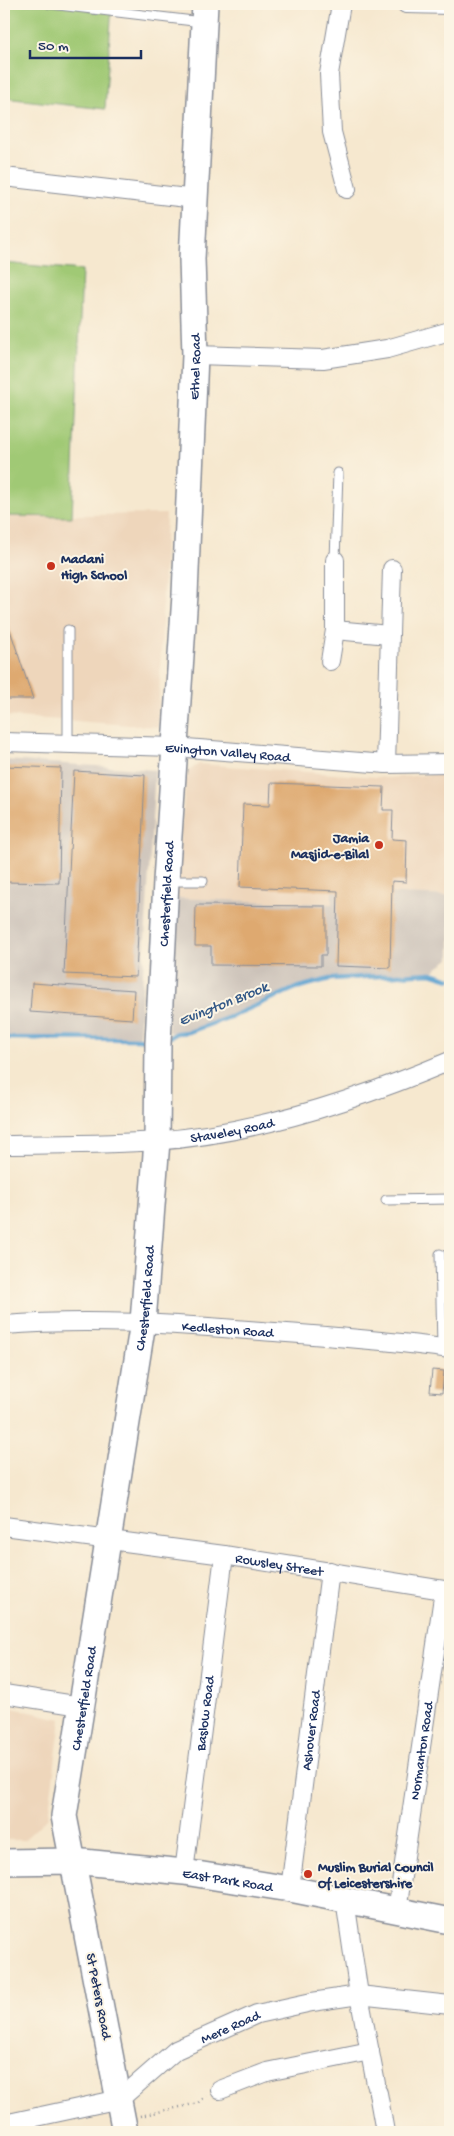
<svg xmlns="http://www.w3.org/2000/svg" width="454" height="2136" viewBox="0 0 454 2136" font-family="'Gochi Hand',sans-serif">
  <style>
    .built { fill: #eed6bb }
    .industrial { fill: #ccc2b9 }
    .green { fill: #a0c974; stroke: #5e7c69 }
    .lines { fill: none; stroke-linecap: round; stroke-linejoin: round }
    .stream { stroke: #5ba1d0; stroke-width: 4.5 }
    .building { fill: #dea970 }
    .lane-casing { stroke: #888c96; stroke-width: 11 }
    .street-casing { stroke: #888c96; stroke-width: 20 }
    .secondary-casing { stroke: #888c96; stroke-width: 28 }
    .path { stroke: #888c96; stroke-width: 2.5; stroke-dasharray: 1 4; stroke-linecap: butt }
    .lane { stroke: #fff; stroke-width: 9 }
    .street { stroke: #fff; stroke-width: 18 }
    .secondary { stroke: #fff; stroke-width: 25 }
    .poi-dot { fill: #c8321e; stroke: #fcf5e5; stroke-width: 2 }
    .labels { text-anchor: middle; stroke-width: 4; stroke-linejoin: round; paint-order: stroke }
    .street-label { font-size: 14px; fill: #1b2f5e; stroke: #fcf5e5 }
    .poi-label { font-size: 14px; font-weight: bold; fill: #1b2f5e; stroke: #fcf5e5; text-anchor: start }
    .water-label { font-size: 15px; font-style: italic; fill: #315786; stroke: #fcf5e5 }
  </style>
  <rect width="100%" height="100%" fill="#fcf5e5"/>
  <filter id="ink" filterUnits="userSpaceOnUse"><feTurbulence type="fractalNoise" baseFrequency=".02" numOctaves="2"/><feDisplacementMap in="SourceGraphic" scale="10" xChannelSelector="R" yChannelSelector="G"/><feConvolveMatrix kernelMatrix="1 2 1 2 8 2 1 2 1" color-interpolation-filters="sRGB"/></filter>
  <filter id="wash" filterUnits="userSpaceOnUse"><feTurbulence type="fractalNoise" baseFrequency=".0096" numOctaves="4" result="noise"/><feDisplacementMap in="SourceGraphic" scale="20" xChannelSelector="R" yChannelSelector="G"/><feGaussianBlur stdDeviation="1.12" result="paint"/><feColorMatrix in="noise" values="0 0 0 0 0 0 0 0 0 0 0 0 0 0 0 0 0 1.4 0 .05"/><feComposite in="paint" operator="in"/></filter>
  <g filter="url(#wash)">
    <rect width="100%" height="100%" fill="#f6e8cf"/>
    <path class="built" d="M4 452H7L6 516 166 514 158 727 4 716Z
      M199 764 388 778 450 773V896L333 891 332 904 174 898 187 772Z
      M4 1706 61 1719 48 1817 24 1840H4Z"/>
    <path class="industrial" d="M4 760 155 770 139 1039 4 1038Z
      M332 891 450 896V958L431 973 330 979 296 988 230 1017 189 1032 177 1033 168 1032 174 898 332 904Z"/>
    <path class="green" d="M4 4H112L105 109 4 98Z
      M4 263 82 270 72 517 5 516 7 452H4Z"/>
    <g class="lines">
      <path class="stream" d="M4 1038 139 1039 150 1041
        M167 1039 177 1033 189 1032 230 1017 296 988 330 979 431 973 450 979"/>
    </g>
    <g id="blocks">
      <path class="building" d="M4 612 33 699H4Z
        M4 766 61 768 59 883 4 882Z
        M74 771 145 775 136 977 64 974Z
        M271 783 384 787 383 810H393L392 839 407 840 406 882 392 881 390 968 336 966 338 891 240 887 243 804 270 805Z
        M196 905 326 906V955H321V966L211 965V946H195Z
        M32 983 134 990 132 1019 30 1012Z
        M432 1370 444 1371 442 1393 430 1392Z"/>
    </g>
  </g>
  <g filter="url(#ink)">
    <use href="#blocks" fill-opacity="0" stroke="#888c96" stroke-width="1"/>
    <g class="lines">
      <g class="lane-casing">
        <path id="lane" d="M50 4 202 22
          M335 560 338 473
          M68 630V745
          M168 881H203
          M386 1200 450 1199
          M440 1254 442 1347"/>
      </g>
      <g class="street-casing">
        <g id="street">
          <path d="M341 4 329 74 332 132 347 189"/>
          <path d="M406 4 450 5"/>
          <path d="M4 177 196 199"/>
          <path d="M195 355 323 359 387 349 450 331"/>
          <path d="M335 630 389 635"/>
          <path d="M330 661 335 630V560"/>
          <path id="s1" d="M4 742 174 747 386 764 450 763"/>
          <path d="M386 764 392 569"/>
          <path id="s2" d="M4 1145C54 1144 105 1145 155 1141 253 1134 360 1099 450 1061"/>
          <path id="s3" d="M4 1325C90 1318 175 1324 261 1331 324 1336 388 1340 450 1349"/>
          <path id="s4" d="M4 1526 224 1555 450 1591"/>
          <path d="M4 1694 81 1706"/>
          <path id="s5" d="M184 1872 224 1555"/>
          <path id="s6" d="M290 1889 330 1571"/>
          <path d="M345 1900 359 1995 376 2084"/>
          <path id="s7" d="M397 1911 444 1590"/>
          <path d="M220 2090 267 2072 370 2051"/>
          <path d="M378 2093 385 2132"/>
          <path id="s8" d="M4 2124 120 2099 176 2050 257 2014 312 2002 359 1995 450 2005"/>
        </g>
      </g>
      <g class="secondary-casing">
        <g id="secondary">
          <path id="s9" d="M4 1862 73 1861 184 1872 290 1889 450 1921"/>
          <path id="s10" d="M125 2132 64 1816 143 1322 157 1141 158 1043 166 881 185 595 195 355 192 259 205 4"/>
        </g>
      </g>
      <path class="path" d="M140 2116 198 2103 206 2096"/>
      <use href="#lane" class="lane"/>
      <use href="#street" class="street"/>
      <use href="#secondary" class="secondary"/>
    </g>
  </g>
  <g class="poi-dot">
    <circle cx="51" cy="566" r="5"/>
    <circle cx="379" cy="845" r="5"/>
    <circle cx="308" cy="1874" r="5"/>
  </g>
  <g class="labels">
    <g class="street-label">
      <text dy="5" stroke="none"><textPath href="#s10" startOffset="1779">Ethel Road</textPath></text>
      <text dy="5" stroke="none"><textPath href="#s1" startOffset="224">Evington Valley Road</textPath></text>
      <text dy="5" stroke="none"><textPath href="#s10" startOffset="1251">Chesterfield Road</textPath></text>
      <text dy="5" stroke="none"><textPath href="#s2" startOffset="229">Staveley Road</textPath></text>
      <text dy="5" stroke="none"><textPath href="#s10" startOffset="846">Chesterfield Road</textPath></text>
      <text dy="5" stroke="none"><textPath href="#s3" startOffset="224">Kedleston Road</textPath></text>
      <text dy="5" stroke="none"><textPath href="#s4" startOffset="278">Rowsley Street</textPath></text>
      <text dy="5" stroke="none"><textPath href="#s10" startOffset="441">Chesterfield Road</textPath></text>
      <text dy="5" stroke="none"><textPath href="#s5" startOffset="160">Baslow Road</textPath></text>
      <text dy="5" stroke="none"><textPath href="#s6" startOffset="160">Ashover Road</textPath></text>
      <text dy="5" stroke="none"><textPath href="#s7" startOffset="162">Normanton Road</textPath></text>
      <text dy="5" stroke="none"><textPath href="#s9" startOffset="225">East Park Road</textPath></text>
      <text transform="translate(100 1996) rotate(79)" y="5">St Peters Road</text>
      <text dy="5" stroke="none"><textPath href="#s8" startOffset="252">Mere Road</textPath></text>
    </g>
    <g class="poi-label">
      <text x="61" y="563">Madani<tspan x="61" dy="16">High School</tspan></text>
      <text x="369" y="842" text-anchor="end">Jamia<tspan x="369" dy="16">Masjid-e-Bilal</tspan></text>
      <text x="318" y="1871">Muslim Burial Council<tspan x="318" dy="16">Of Leicestershire</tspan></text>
    </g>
    <g class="water-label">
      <text transform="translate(223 1003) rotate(-22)" y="5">Evington Brook</text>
    </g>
  </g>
  <rect width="454" height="2136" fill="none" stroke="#fcf5e5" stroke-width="20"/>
  <path d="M30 50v8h111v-8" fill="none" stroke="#1b2f5e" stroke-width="2.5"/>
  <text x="38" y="50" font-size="15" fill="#1b2f5e" stroke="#fcf5e5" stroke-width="4" paint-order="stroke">50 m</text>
</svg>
